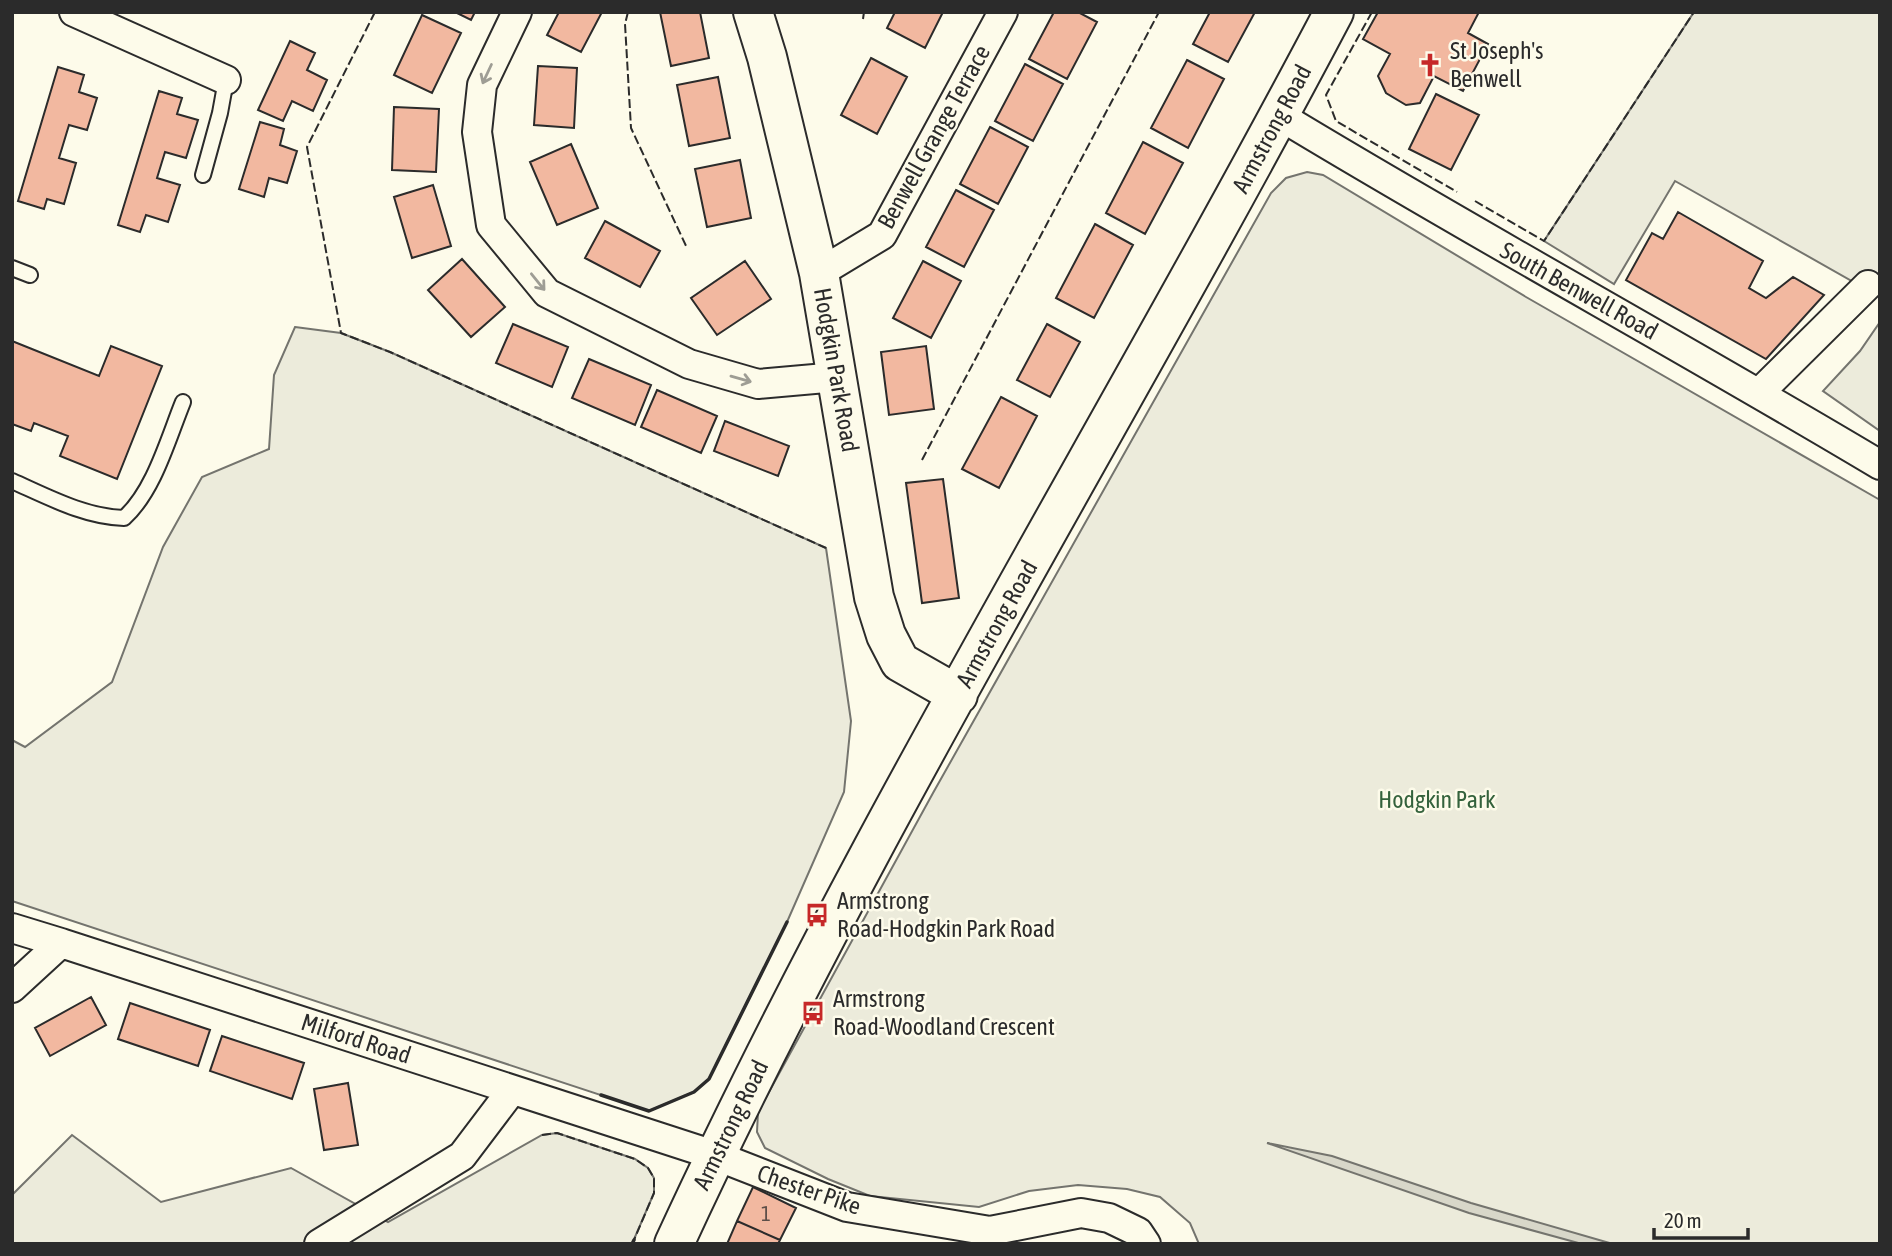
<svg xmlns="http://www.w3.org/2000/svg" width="1892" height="1256" viewBox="0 0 1892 1256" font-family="'Asap Condensed',sans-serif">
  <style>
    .green { fill: #ecebdb; stroke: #74746e; stroke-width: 2 }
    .water { fill: #d8d7c9; stroke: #74746e; stroke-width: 2 }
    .building { fill: #f2b8a0; stroke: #2b2b2b; stroke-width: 2 }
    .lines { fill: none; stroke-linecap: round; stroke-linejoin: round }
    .lane-casing { stroke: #2b2b2b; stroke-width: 18 }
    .street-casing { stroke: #2b2b2b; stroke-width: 32 }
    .secondary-casing { stroke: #2b2b2b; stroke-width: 42 }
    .lane { stroke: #fdfbea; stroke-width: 14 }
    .street { stroke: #fdfbea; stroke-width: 28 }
    .secondary { stroke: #fdfbea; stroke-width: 38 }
    .fence { stroke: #2b2b2b; stroke-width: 2; stroke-dasharray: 9 3.5; stroke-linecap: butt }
    .wall { stroke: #2b2b2b; stroke-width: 3.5 }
    .oneway { stroke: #9e9d94 }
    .labels { text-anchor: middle; stroke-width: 5; stroke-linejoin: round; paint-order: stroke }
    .number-label { font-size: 21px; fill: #5d4e48 }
    .poi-label { font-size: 24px; fill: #2b2b2b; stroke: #fdfbea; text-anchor: start }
    .street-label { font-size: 24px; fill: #2b2b2b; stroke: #fdfbea }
    .park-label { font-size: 24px; fill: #34623c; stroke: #fdfbea }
  </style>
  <rect width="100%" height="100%" fill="#fdfbea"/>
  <path class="green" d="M1694 12H1880V297L1675 181 1614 284 1544 241Z
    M1307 172 1323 175 1526 297 1880 500V1244H1199L1190 1223 1160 1197 1127 1189 1078 1185 1029 1191 979 1207 870 1196 828 1179 765 1148 757 1132 758 1112 933 793 1271 193 1286 178Z
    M1880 322V431L1823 391 1860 351Z
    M295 327 341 333 390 352 826 548 851 721 844 792 787 922 709 1079 694 1092 649 1111 12 901V740L25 747 112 682 163 547 202 477 269 449 274 375Z
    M557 1133 635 1159 648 1168 654 1178V1193L632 1244H12V1195L72 1135 161 1202 291 1168 388 1222 542 1135Z"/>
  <path class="water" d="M1267 1143 1332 1156 1471 1203 1613 1244H1582L1469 1213Z"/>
  <path class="building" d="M455 12H475L471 20Z
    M559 12H602L581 52 547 35Z
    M660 12H700L709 58 671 66Z
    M895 12H943L925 48 887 28Z
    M1054 12H1078L1097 22 1067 79 1029 59Z
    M1210 12H1255L1228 62 1193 44Z
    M1378 12H1479L1468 33 1488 44 1463 91 1434 76 1420 103 1406 105 1386 93 1378 76 1390 54 1363 39Z
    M422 15 461 33 432 93 394 75Z
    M290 41 315 53 307 70 327 80 313 111 292 101 283 121 258 110Z
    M871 58 907 77 877 134 841 115Z
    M1187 60 1224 79 1188 148 1151 128Z
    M1025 64 1063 84 1033 141 995 121Z
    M538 66 577 68 574 128 534 125Z
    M58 67 84 75 79 92 97 98 87 130 69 125 59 158 76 163 64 204 47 199 44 209 18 201Z
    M718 77 730 138 689 146 677 85Z
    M159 91 182 98 177 114 198 120 186 158 165 152 157 178 180 185 168 222 146 215 140 232 118 225Z
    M1436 94 1479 115 1451 170 1409 149Z
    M394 107 439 109 436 172 392 170Z
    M260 122 284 129 280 145 297 151 287 183 269 178 264 197 239 189Z
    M990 127 1028 147 998 204 960 184Z
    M1143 142 1183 163 1145 234 1106 213Z
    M571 144 598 208 557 225 530 162Z
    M740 160 751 218 707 227 695 169Z
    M433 185 451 246 412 258 394 197Z
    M956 190 994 210 964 267 926 247Z
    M1678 212 1763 261 1749 288 1766 298 1793 277 1824 295 1766 359 1626 280 1652 233 1663 239Z
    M605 221 660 251 640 287 585 258Z
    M1095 224 1133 245 1094 318 1056 298Z
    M462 259 505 307 471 337 428 290Z
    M745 261 771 299 717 335 691 298Z
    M923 261 961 281 931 338 893 318Z
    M513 324 568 347 552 387 496 363Z
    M1047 324 1080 342 1050 397 1017 380Z
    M12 341 99 376 111 346 162 366 117 479 60 456 68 436 34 423 31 431 12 424Z
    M926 346 934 409 889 415 881 352Z
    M589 359 651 385 635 425 572 398Z
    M657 390 717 416 701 453 641 427Z
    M1001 397 1037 416 999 488 962 469Z
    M725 421 789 446 778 476 714 451Z
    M943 479 959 598 922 603 906 483Z
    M91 997 106 1025 50 1056 35 1028Z
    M130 1003 210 1030 198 1066 118 1039Z
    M222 1036 304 1063 292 1099 210 1071Z
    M348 1083 358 1145 324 1150 314 1089Z
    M753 1187 796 1208 780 1240 737 1221Z
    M737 1221 780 1240 778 1244H727Z"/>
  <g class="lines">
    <g class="lane-casing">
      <path id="lane" d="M203 175 220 113 226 80
        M12 268 30 275
        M12 481C48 497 85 517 124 518 154 491 168 439 183 402"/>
    </g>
    <g class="street-casing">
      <path id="street" d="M74 12 226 80
        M517 12 482 85 477 132 491 225 547 293 689 364 758 384 837 377
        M1280 116C1478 236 1681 346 1880 465
        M819 273 882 235 1003 12
        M1759 393 1868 285
        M12 928 61 943
        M12 988 61 943 714 1155 847 1207 990 1231 1081 1213 1109 1218 1138 1232 1146 1244
        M319 1244 462 1156 512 1090"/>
    </g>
    <g class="secondary-casing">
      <path id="secondary" d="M753 12 767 57 819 273 874 597 886 635 900 662 958 695
        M674 1244C869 821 1117 424 1334 12"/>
    </g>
    <use href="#lane" class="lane"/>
    <use href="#street" class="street"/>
    <use href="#secondary" class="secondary"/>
    <path class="fence" d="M375 12 307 147 341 333 390 352 826 548
      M628 12 625 24 631 128 687 248
      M1372 12 1326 95 1336 121 1457 192
      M863 19 864 12
      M1475 201 1544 241 1694 12
      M922 460 1159 12
      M542 1135 557 1133 635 1159 648 1168 654 1178V1193L634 1240"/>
    <path class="wall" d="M601 1095 649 1111 694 1092 709 1079 787 922
      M632 1244 634 1240"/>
  </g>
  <defs><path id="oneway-shaft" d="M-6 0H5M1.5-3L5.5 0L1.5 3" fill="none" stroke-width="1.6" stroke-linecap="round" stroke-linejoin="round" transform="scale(1.75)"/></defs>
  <g class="oneway">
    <use href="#oneway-shaft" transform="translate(487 74) rotate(115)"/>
    <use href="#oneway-shaft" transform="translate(538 282) rotate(51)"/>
    <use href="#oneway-shaft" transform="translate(741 379) rotate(16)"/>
  </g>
  <defs>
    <g id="church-bare" transform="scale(1.89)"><path d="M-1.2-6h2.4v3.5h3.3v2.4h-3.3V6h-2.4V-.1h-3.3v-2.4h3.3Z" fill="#c62828" stroke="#fdfbea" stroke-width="2.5" paint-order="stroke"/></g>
    <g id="bus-bare" transform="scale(1.89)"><path d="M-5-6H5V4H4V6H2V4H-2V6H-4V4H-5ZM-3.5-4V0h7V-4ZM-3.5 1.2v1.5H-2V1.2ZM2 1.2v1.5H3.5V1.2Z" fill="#c62828" stroke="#fdfbea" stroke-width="2.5" paint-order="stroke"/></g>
  </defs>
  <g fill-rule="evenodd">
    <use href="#church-bare" x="1430" y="65"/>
    <use href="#bus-bare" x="817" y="915"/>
    <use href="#bus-bare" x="813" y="1013"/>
  </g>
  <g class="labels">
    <g class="number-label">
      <text x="766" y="1221">1</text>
    </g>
    <g class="poi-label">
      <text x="1450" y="59">St Joseph's<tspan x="1450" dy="28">Benwell</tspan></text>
      <text x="837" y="909">Armstrong<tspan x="837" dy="28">Road-Hodgkin Park Road</tspan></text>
      <text x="833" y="1007">Armstrong<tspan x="833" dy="28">Road-Woodland Crescent</tspan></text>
    </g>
    <g class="street-label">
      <text transform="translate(1272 129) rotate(-62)" y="8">Armstrong Road</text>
      <text transform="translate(934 137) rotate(-61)" y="8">Benwell Grange Terrace</text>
      <text transform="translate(1579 291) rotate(29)" y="8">South Benwell Road</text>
      <text transform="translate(836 370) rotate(80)" y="8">Hodgkin Park Road</text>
      <text transform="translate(997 624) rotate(-61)" y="8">Armstrong Road</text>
      <text transform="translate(356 1039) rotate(18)" y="8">Milford Road</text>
      <text transform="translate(731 1125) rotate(-64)" y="8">Armstrong Road</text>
      <text transform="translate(809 1190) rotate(19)" y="8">Chester Pike</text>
    </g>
    <g class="park-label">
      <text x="1437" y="808">Hodgkin Park</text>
    </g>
  </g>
  <rect width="1892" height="1256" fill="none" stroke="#2b2b2b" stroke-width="28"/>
  <path d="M1654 1228v10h94v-10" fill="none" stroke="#2b2b2b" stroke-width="3.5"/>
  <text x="1664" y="1228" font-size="21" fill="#2b2b2b" stroke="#fdfbea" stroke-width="5" paint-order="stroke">20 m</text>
</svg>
